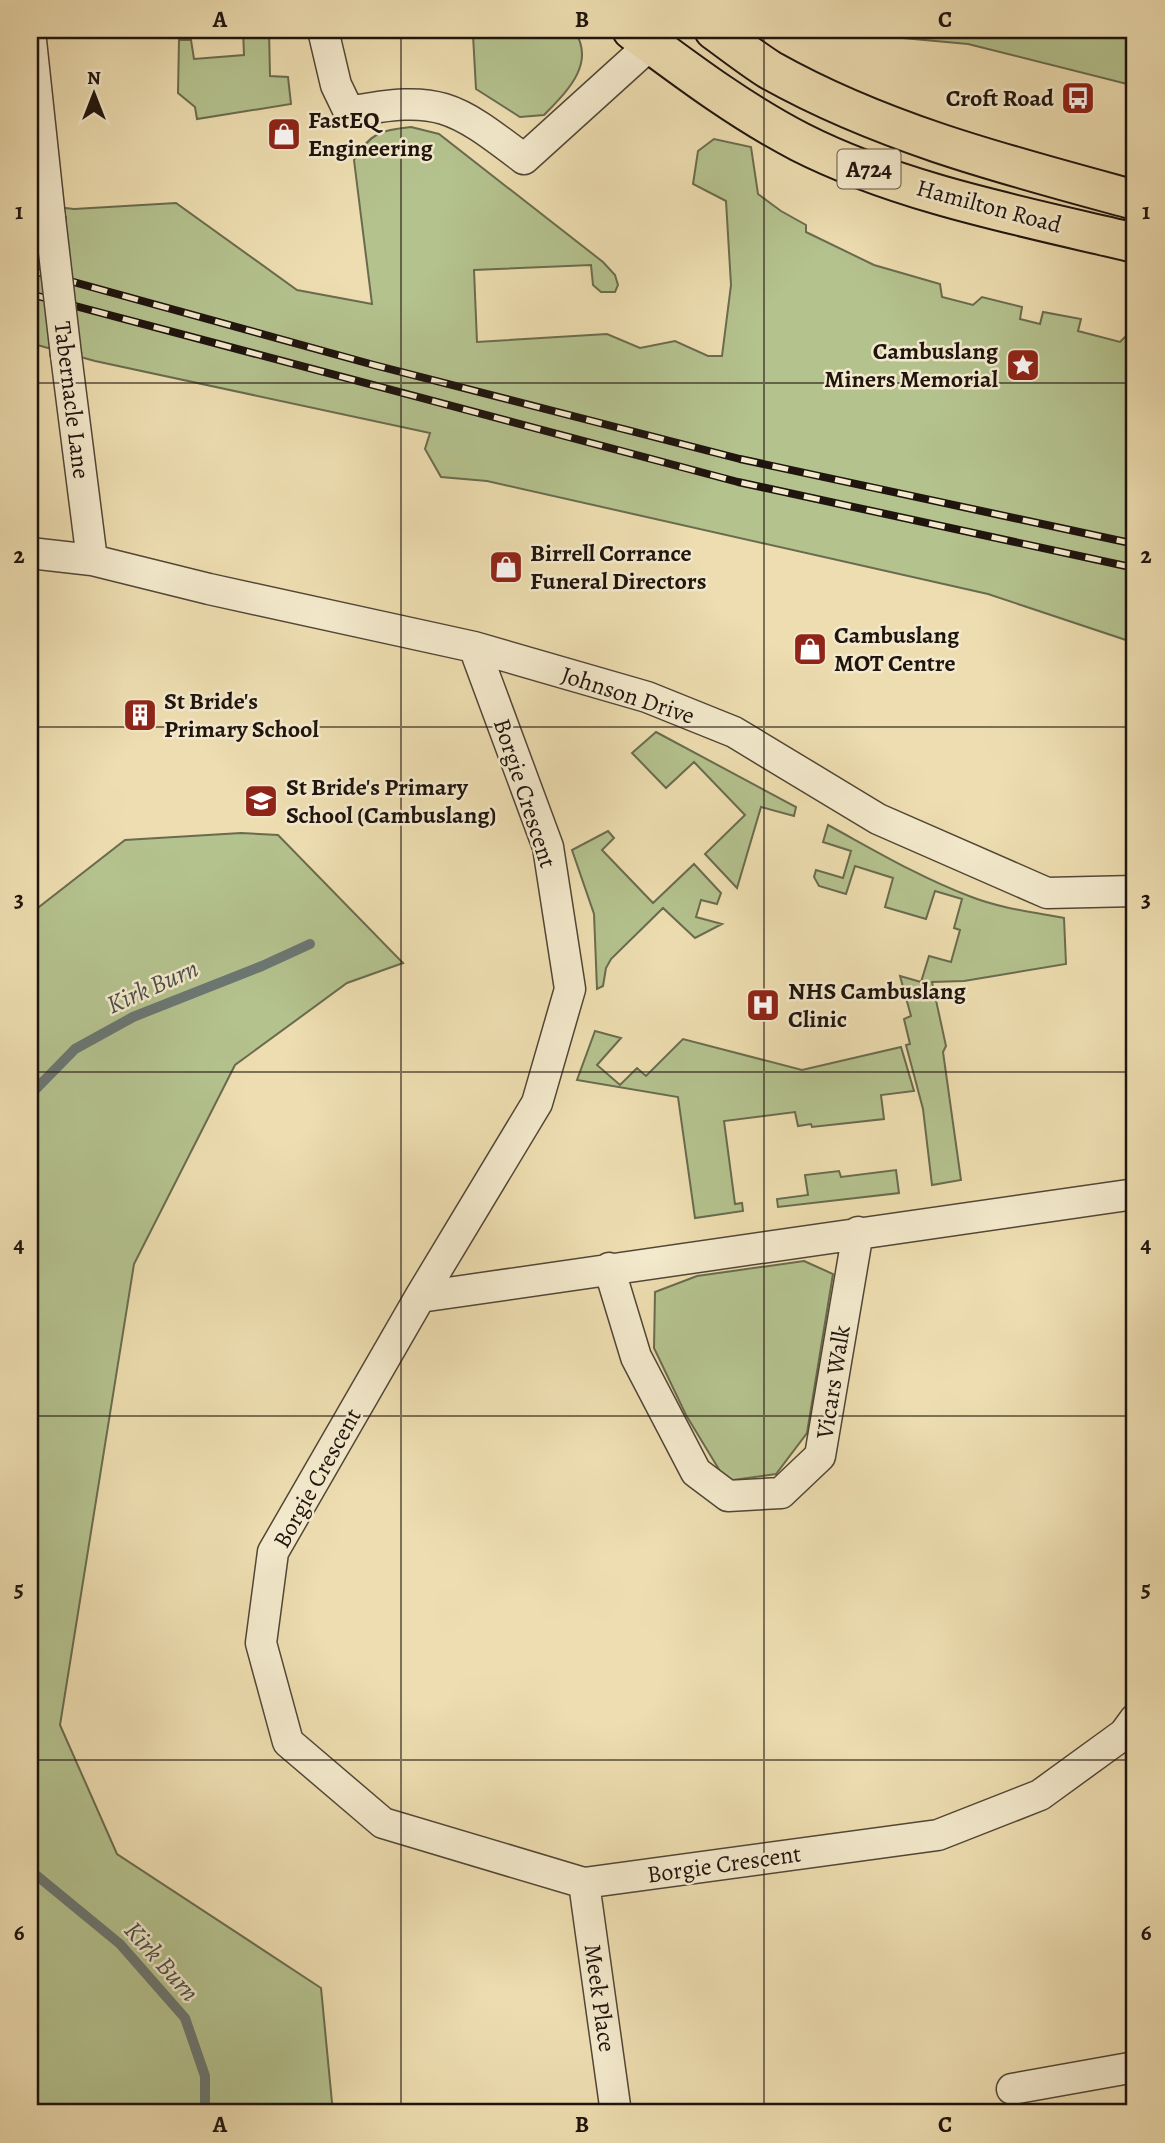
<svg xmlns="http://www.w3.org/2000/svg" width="1165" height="2143" viewBox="0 0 1165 2143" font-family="Alegreya,serif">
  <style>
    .green { fill: #b4c28e; stroke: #6a6b4e; stroke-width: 2 }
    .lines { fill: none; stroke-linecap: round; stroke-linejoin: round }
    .stream { stroke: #6b7773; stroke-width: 10 }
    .street-casing { stroke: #524636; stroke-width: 33 }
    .primary-casing { stroke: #1f140e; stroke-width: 42 }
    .street { stroke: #f3e9cc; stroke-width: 30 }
    .primary { stroke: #edddb0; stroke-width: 38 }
    .rail-casing { stroke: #1f140e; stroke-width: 8 }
    .rail { stroke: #f3e9cc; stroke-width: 5; stroke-dasharray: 16; stroke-linecap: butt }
    .street-bridge-casing { stroke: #524636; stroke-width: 33; stroke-linecap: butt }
    .street-bridge { stroke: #f3e9cc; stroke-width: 30 }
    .grid { fill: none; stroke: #1f140e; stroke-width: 2; stroke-opacity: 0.55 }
    .labels { text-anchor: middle; stroke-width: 5; stroke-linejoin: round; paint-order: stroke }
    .shield { fill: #f3e9cc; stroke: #5f5447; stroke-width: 2 }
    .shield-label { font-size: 23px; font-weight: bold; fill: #1f140e }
    .poi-label { font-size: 24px; font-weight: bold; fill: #1f140e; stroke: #f3e9cc; text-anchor: start }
    .street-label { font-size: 24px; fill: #1f140e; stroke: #f3e9cc }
    .water-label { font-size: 26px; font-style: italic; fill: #4b4e49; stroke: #f3e9cc }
    .neatline { fill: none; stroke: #1f140e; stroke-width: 2.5 }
    .grid-label { font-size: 23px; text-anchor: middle; font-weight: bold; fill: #1f140e }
  </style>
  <rect width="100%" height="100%" fill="#edddb0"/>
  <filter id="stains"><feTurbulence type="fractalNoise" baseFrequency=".00286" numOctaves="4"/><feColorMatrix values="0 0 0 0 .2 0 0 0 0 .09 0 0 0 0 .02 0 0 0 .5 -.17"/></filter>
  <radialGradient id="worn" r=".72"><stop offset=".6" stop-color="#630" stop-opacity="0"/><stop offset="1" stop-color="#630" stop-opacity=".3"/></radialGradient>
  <path class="green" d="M243 30H269L270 76 288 77 291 104 197 119 195 107 178 93 179 40H191L194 59 244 55Z
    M468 30H574C597 64 566 92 544 115L520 117 476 89 473 35Z
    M1135 30V86L968 44 826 31Z
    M411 127 439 134 603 262 615 275 618 285 615 292H601L593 285 591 265 474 270 477 342 607 334 640 348 675 341 708 356H722L731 285 726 201 693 184 698 151 714 139 751 147 758 194 781 211 806 225V232L874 265 940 284 942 297 973 305 982 297 1022 307 1020 319 1040 324 1043 312 1081 319 1078 331 1120 342 1128 334 1135 335V643L988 594 487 481 441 477 425 449 430 433 95 361 30 343V204L74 209 176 203 297 290 372 304 354 160C370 133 381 130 411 127Z
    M656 732 796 807 794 816 761 807 737 888 705 854 745 815 694 762 666 788 632 753Z
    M828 825C874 850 919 877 969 896 999 908 1032 912 1064 918L1066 964 964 981 932 982 946 1046 943 1052 961 1180 932 1185 923 1109 906 1045 910 1044 904 1019 911 1016 900 976 921 982 929 956 951 962 960 930 954 928 962 899 935 891 926 919 885 907 893 878 855 866 846 894 819 886 814 877 816 870 843 878 851 851 823 842Z
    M608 831 614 838 602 850 653 903 694 864 721 893 717 904 701 900 696 917 722 924 695 938 663 908 611 959 606 968 603 986 597 989 594 914 572 850Z
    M241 833 278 835 403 963 347 983 235 1065 134 1264 60 1725 117 1854 321 1988 333 2113H30V914L125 840Z
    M595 1031 621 1038 597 1065 620 1085 637 1068 646 1076 683 1039 802 1070 901 1047 914 1091 881 1095 884 1119 812 1127 811 1124 798 1126 795 1112 724 1121 735 1204 742 1203 743 1211 695 1218 678 1097 577 1080Z
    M896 1170 899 1193 778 1207 777 1199 808 1195 805 1175 839 1171 841 1177Z
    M804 1261 833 1274 807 1433 776 1474 726 1481 686 1415 654 1348 655 1292 697 1276Z"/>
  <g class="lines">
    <path class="stream" d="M30 1095 75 1049 133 1017 262 966 310 944
      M30 1358V1375
      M30 1870 120 1944 185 2018 205 2076V2113"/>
    <g class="street-casing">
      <path id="street" d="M323 30 336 85 349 112C439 95 453 105 524 159L651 44
        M30 31 50 218
        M66 355 92 560
        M30 553 92 560 209 589 474 647 647 697 734 732 878 819 1047 893 1135 891
        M474 647 548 847 570 989 537 1103 420 1297 273 1552 261 1643 288 1742 383 1823 584 1883 938 1835 1040 1795 1124 1734 1135 1719
        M609 1268 636 1357 696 1472 728 1496 781 1493 820 1456 858 1232
        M420 1297 1135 1194
        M584 1883 616 2113
        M1012 2089 1135 2067"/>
    </g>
    <g class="primary-casing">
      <path id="primary" d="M632 30C686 70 740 111 800 142 900 193 1026 217 1135 243
        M714 30C732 43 751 58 770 70 884 134 1010 166 1135 200"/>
    </g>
    <use href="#street" class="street"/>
    <use href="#primary" class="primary"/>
    <g class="rail-casing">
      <path id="rail" d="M30 270 374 365 740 459 1135 544
        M30 294 738 482 1135 568"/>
    </g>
    <use href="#rail" class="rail"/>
    <g class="street-bridge-casing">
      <path id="street-bridge" d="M50 218 66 355"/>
    </g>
    <use href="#street-bridge" class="street-bridge"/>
  </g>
  <path class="grid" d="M401 30V2113M764 30V2113M30 383H1135M30 727H1135M30 1072H1135M30 1416H1135M30 1760H1135"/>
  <defs>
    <g id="bus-square" transform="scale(1.75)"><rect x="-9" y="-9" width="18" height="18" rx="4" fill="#8f2418" stroke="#f3e9cc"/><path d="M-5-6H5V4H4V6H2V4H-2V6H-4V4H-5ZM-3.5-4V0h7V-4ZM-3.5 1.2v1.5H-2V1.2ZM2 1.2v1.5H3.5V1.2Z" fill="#fff"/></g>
    <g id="shop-square" transform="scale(1.75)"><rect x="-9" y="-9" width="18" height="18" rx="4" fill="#8f2418" stroke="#f3e9cc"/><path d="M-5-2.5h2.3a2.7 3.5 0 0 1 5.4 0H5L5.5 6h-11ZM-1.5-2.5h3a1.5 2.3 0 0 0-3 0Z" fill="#fff"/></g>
    <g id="sight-square" transform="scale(1.75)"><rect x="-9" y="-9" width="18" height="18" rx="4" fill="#8f2418" stroke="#f3e9cc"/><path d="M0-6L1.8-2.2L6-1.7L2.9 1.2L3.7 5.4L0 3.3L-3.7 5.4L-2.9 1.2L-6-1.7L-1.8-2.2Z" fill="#fff"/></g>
    <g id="building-square" transform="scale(1.75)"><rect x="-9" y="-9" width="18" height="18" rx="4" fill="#8f2418" stroke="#f3e9cc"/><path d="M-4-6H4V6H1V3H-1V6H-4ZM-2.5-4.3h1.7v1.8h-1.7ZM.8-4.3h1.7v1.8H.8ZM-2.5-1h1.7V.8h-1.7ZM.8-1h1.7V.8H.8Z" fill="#fff"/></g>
    <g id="school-square" transform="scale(1.75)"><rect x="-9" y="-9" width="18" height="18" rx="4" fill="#8f2418" stroke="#f3e9cc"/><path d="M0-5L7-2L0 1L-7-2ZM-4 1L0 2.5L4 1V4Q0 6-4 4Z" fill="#fff"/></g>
    <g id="hospital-square" transform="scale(1.75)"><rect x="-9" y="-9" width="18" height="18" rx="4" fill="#8f2418" stroke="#f3e9cc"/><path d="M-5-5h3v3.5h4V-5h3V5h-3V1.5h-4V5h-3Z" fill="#fff"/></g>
  </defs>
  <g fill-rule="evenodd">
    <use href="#bus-square" x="1078" y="98"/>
    <use href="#shop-square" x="284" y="134"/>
    <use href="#sight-square" x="1023" y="365"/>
    <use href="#shop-square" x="506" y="567"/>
    <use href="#shop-square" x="810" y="649"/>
    <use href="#building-square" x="140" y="715"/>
    <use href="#school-square" x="261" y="801"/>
    <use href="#hospital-square" x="763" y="1005"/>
  </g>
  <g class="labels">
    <rect class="shield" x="837.5" y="149.5" width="63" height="39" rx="5"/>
    <g class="shield-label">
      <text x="869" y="177">A724</text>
    </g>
    <g class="poi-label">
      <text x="1054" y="106" text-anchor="end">Croft Road</text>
      <text x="308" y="128">FastEQ<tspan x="308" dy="28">Engineering</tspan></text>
      <text x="998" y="359" text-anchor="end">Cambuslang<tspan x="998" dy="28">Miners Memorial</tspan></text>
      <text x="530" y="561">Birrell Corrance<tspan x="530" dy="28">Funeral Directors</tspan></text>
      <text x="834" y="643">Cambuslang<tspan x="834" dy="28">MOT Centre</tspan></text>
      <text x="164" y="709">St Bride's<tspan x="164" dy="28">Primary School</tspan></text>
      <text x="286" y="795">St Bride's Primary<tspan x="286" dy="28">School (Cambuslang)</tspan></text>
      <text x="788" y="999">NHS Cambuslang<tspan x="788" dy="28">Clinic</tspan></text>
    </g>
    <g class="street-label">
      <text transform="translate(989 206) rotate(15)" y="8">Hamilton Road</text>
      <text transform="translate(72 400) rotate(83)" y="8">Tabernacle Lane</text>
      <text transform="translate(628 695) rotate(18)" y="8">Johnson Drive</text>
      <text transform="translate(525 793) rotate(72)" y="8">Borgie Crescent</text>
      <text transform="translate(833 1382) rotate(-81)" y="8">Vicars Walk</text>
      <text transform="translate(317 1478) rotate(-61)" y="8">Borgie Crescent</text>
      <text transform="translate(724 1864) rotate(-8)" y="8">Borgie Crescent</text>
      <text transform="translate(600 1998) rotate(82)" y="8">Meek Place</text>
    </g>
    <g class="water-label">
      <text transform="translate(152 986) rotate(-24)" y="9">Kirk Burn</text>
      <text transform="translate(162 1961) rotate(48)" y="9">Kirk Burn</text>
    </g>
  </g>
  <rect width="1165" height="2143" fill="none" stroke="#edddb0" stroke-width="77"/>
  <g transform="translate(94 94)" stroke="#f3e9cc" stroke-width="5" paint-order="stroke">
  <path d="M0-5L12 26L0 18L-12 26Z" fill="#1f140e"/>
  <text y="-10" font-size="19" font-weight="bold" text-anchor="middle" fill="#1f140e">N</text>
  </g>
  <rect x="38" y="38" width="1088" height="2066" class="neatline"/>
  <g class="grid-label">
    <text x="220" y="27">A</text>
    <text x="582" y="27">B</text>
    <text x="945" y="27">C</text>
    <text x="19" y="219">1</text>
    <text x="1146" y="219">1</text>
    <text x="19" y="563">2</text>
    <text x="1146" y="563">2</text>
    <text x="19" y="907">3</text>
    <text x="1146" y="907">3</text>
    <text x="19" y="1252">4</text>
    <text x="1146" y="1252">4</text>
    <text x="19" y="1596">5</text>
    <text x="1146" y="1596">5</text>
    <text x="19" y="1940">6</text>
    <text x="1146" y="1940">6</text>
    <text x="220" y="2132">A</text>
    <text x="582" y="2132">B</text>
    <text x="945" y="2132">C</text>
  </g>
  <rect width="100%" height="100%" filter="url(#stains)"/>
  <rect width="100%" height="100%" fill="url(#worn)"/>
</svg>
